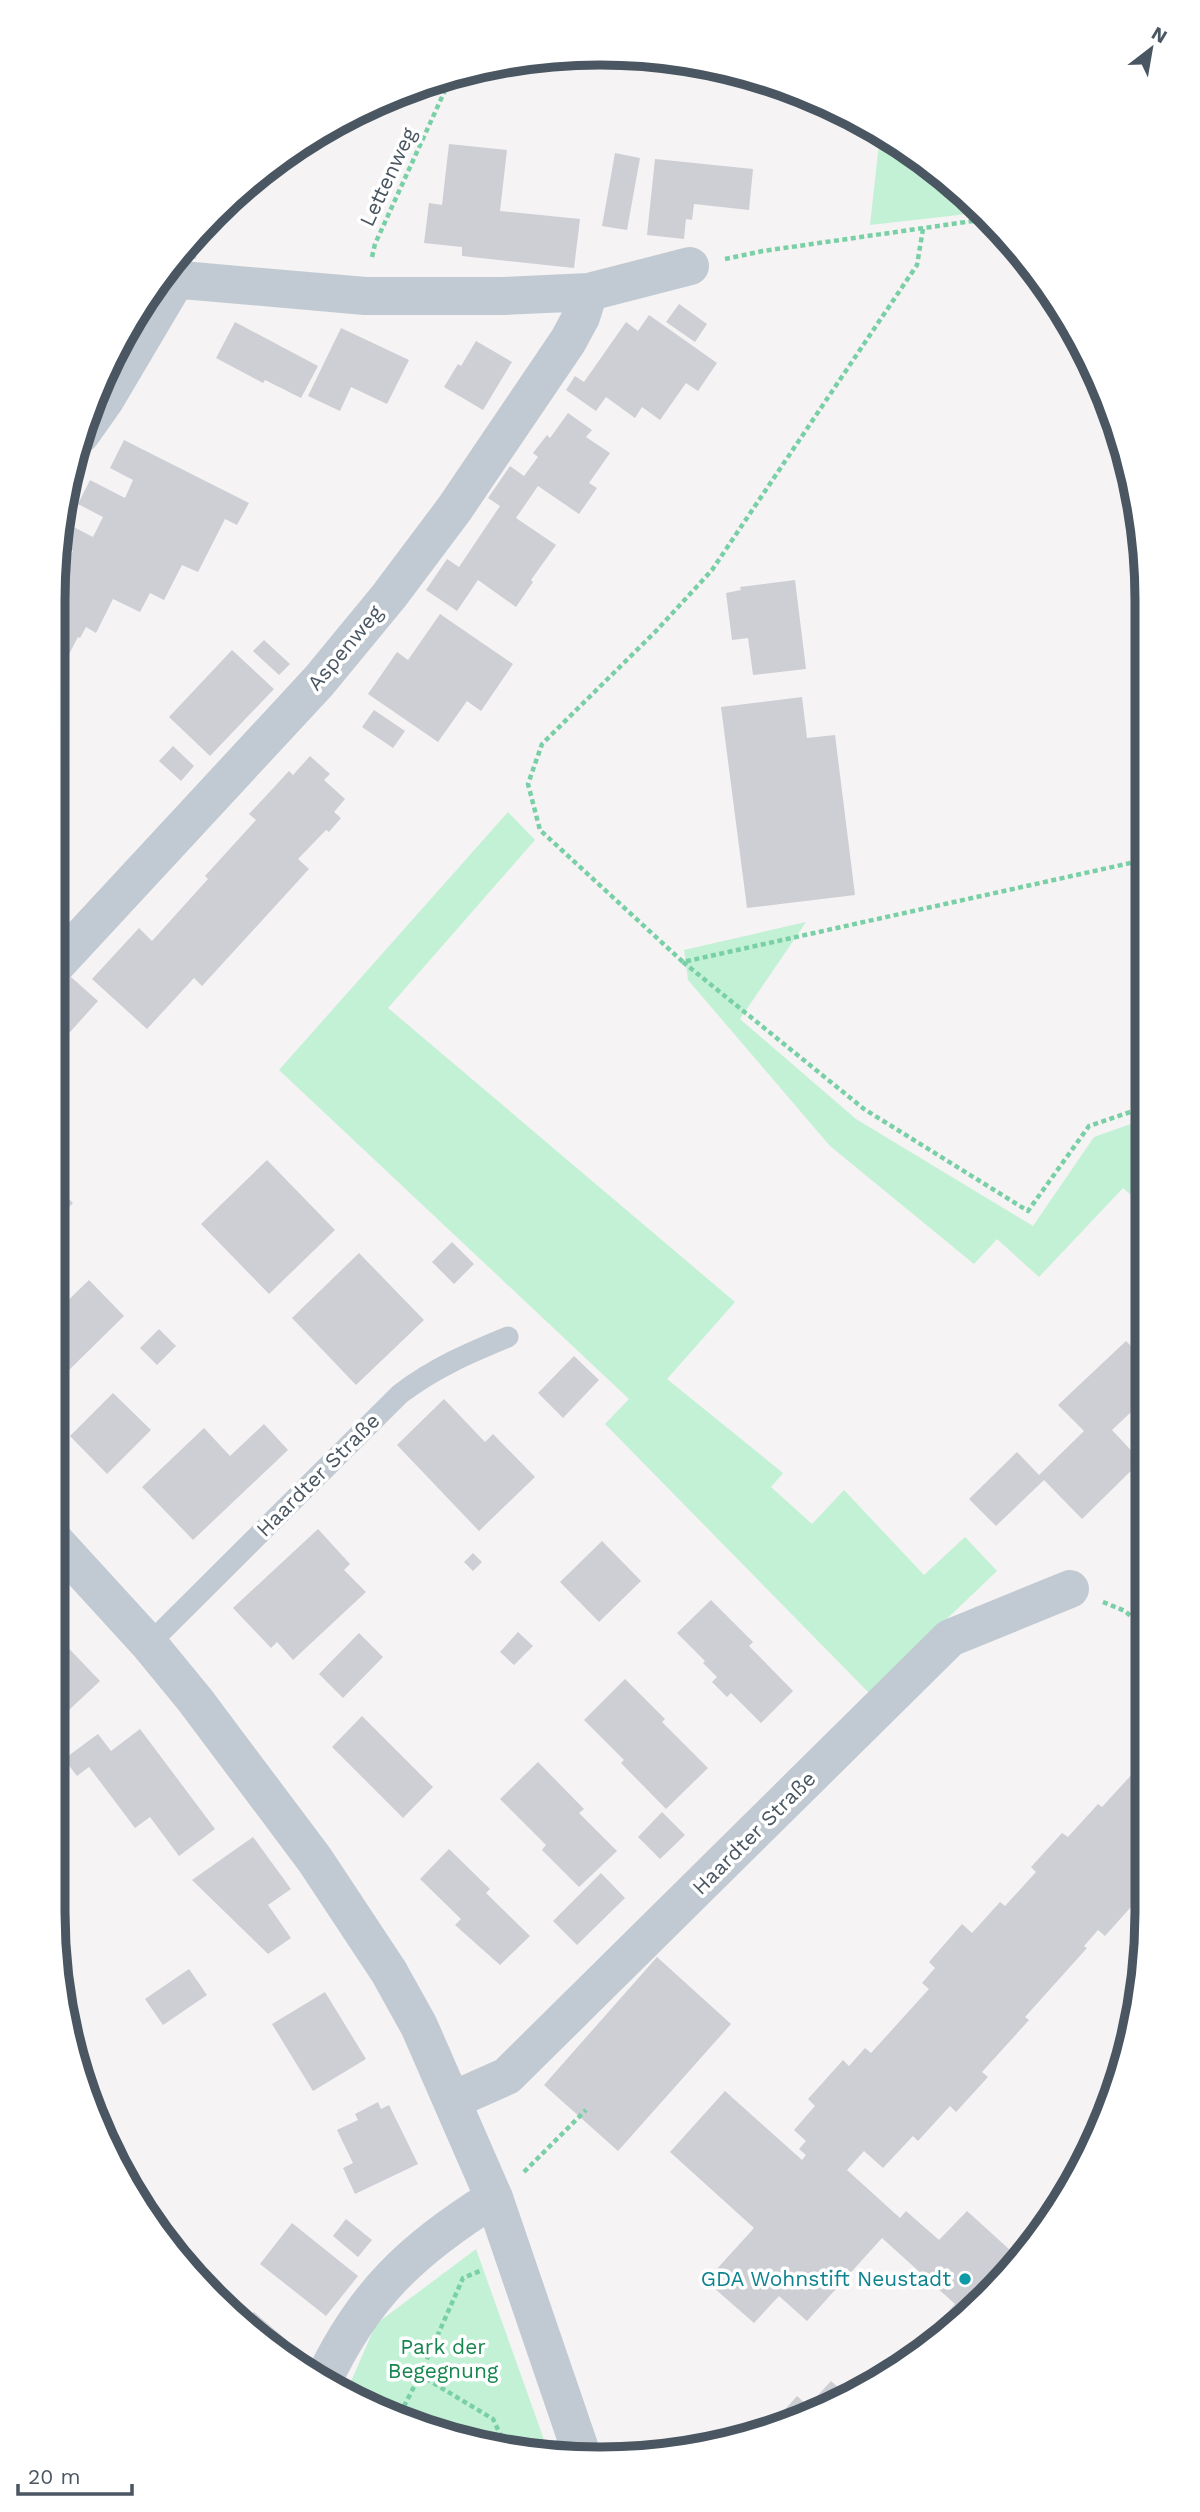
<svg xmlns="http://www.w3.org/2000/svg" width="1200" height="2512" viewBox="0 0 1200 2512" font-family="'Work Sans',sans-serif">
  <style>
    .green { fill: #c3f1d5 }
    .building { fill: #cdcfd5 }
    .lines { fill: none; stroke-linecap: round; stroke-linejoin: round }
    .path { stroke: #7ad0a6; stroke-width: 4.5; stroke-dasharray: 5 3.5; stroke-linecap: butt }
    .service { stroke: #c1cad2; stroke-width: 21 }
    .minor { stroke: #c1cad2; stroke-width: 38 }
    .tertiary { stroke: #c1cad2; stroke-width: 38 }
    .culture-dot { fill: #0f9aa8; stroke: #fff; stroke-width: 2.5 }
    .labels { text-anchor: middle; stroke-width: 7; stroke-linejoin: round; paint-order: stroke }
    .street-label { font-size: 21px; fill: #4a5661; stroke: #fff }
    .culture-label { font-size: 21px; fill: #0d838f; stroke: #fff; text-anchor: end }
    .park-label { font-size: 21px; fill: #17864f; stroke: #fff }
    .rim { fill: none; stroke: #4a5661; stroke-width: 9 }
  </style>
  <rect width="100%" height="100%" fill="#f5f3f3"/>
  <path class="green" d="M880 135 881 136 967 214 870 225Z
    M508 812 535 840 388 1008 735 1302 667 1379 783 1473 771 1487 812 1524 844 1490 924 1575 965 1537 997 1571 869 1693 605 1424 629 1399 279 1070Z
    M806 922 740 1019 856 1119 1033 1226 1094 1137 1145 1119V1207L1123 1188 1039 1277 997 1239 974 1264 830 1146 688 980 684 950Z
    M476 2249 548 2451 493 2449 346 2393 376 2324Z"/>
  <path class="building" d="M449 144 507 150 500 211 580 219 574 268 462 256V247L424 243 429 203 442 205Z
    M615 153 640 158 627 230 602 226Z
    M655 159 753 169 749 210 694 204 692 220 686 219 684 239 647 235Z
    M199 229 196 259 177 256 190 241Z
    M679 304 707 324 695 342 666 322Z
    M649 315 717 363 698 391 686 383 660 420 642 407 635 418 606 397 596 411 566 390 575 376 584 382 626 322 638 331Z
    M235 322 318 366 301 398 265 380 263 383 216 358Z
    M341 328 409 360 387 404 351 387 340 411 308 396Z
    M476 341 512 362 483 410 444 387 458 364 461 366Z
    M568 413 592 430 586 437 610 453 589 483 597 488 579 514 538 486 516 518 556 545 531 580 533 582 516 607 478 580 457 611 426 590 447 559 459 567 500 506 488 498 510 466 524 476 538 457 533 453 547 435 550 438Z
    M124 440 249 503 237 525 225 519 198 572 182 565 164 600 150 593 140 612 113 599 96 633 86 627 80 638 78 637 68 656 53 649V600L56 569 62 573 73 551 58 543 60 520 93 537 103 517 78 504 90 480 125 498 133 480 110 468Z
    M795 580 806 669 753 675 748 638 732 640 726 593 741 590 740 587Z
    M440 614 513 664 481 711 467 701 438 742 368 694 397 652 408 660Z
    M264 640 290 664 279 675 253 651Z
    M232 650 274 689 210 756 169 717Z
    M802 697 807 738 835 735 855 895 747 908 721 707Z
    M374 710 405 731 393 748 362 727Z
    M173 746 194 766 181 781 159 761Z
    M310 756 330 774 324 780 345 799 334 812 341 818 329 832 326 830 298 859 309 869 202 986 194 978 147 1029 92 979 139 928 152 941 208 879 205 876 256 820 249 814 289 771 293 775Z
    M71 977 98 1001 53 1051V998Z
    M267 1160 335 1230 269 1294 201 1224Z
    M53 1184 73 1203 53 1224Z
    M452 1242 474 1264 454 1284 432 1262Z
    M359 1253 424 1320 356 1385 292 1318Z
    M89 1280 124 1316 68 1371 53 1355V1346L56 1343 53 1339V1315Z
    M159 1329 176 1346 157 1365 140 1348Z
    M1126 1341 1146 1361V1398L1112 1430 1141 1461 1082 1519 1044 1480 996 1526 969 1499 1017 1452 1039 1475 1084 1431 1058 1405Z
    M574 1356 599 1380 563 1418 538 1393Z
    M113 1393 151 1430 107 1474 70 1436Z
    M444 1399 485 1442 493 1434 535 1477 479 1531 397 1445Z
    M264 1424 288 1450 193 1540 142 1487 204 1428 230 1456Z
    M318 1529 350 1564 344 1570 366 1592 293 1660 277 1642 271 1648 233 1608Z
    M602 1541 641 1581 599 1622 560 1582Z
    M473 1553 482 1562 473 1571 464 1562Z
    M711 1600 753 1642 749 1646 793 1691 761 1723 731 1693 727 1697 712 1682 717 1677 703 1663 705 1661 677 1633Z
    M53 1624 60 1632 56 1635 100 1681 69 1710 54 1695 53 1697Z
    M518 1632 533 1646 514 1665 500 1652Z
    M359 1633 383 1657 343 1698 319 1674Z
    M625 1679 665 1719 662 1722 708 1768 666 1809 621 1763 624 1760 584 1720Z
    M362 1716 433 1787 403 1818 332 1747Z
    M140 1729 215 1829 179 1856 150 1817 135 1828 89 1767 77 1776 64 1759 98 1734 111 1751Z
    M538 1762 584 1809 579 1813 617 1851 579 1887 542 1850 546 1845 500 1799Z
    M1134 1772 1147 1784V1889L1105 1936 1098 1930 1084 1946 1087 1948 1025 2017 1029 2020 982 2072 988 2077 956 2112 950 2106 918 2141 913 2136 883 2168 864 2151 847 2170 900 2218 906 2211 939 2240 967 2211 1020 2259 987 2299 913 2352 955 2304 882 2238 807 2321 779 2296 754 2323 706 2281 754 2228 670 2152 725 2091 802 2160 806 2155 799 2149 806 2141 794 2130 815 2106 808 2099 843 2060 849 2066 865 2048 871 2053 929 1989 922 1983 935 1968 929 1962 962 1924 972 1933 1000 1902 1005 1906 1036 1872 1031 1867 1062 1833 1068 1837 1098 1804 1102 1807Z
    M662 1812 685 1835 660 1859 638 1837Z
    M253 1837 291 1889 268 1905 291 1938 268 1954 192 1880Z
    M449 1849 490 1889 486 1893 530 1936 500 1965 455 1925 461 1919 420 1879Z
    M601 1873 625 1898 577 1945 553 1921Z
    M657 1957 731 2024 618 2151 544 2085Z
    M189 1969 207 1995 163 2025 145 1999Z
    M325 1992 366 2059 313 2091 272 2024Z
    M378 2102 381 2109 389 2105 418 2164 355 2194 343 2168 353 2163 337 2130 358 2120 355 2114Z
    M346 2219 372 2240 358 2257 333 2236Z
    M292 2223 358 2276 326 2316 260 2264Z
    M254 2312 297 2349 289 2359 233 2317 244 2324Z
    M831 2381 850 2398 843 2403 772 2424 797 2396 808 2406Z"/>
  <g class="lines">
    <path class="path" d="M923 229 917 265 712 570 657 630 542 744 528 784 540 830 683 962 1144 860
      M372 257 375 244 452 75
      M725 259 763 251 987 219
      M683 962 864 1109 1028 1211 1089 1126 1145 1107
      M1103 1602 1125 1611 1147 1631
      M524 2172 586 2110
      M420 2375 463 2278 480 2271
      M400 2414 420 2375 493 2419 507 2449"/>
    <path class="service" d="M149 1644 400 1394C434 1368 469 1353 508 1337"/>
    <path class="minor" d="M159 278 365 296H503L589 292 690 266
      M81 434 105 400 176 280
      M53 968 319 681 389 596 455 508 568 341 581 317 589 292
      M453 2100 507 2076 950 1638 1070 1589
      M322 2383C363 2295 412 2249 494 2198"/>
    <path class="tertiary" d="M53 1539 149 1644 195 1700 315 1860 389 1972 419 2026 494 2198 581 2452"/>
  </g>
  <circle class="culture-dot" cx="965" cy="2279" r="7"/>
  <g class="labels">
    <g class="street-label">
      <text transform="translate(388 177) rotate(-65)" y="7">Lettenweg</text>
      <text transform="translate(345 648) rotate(-50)" y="7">Aspenweg</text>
      <text transform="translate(318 1475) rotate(-45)" y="7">Haardter Straße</text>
      <text transform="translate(754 1833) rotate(-45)" y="7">Haardter Straße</text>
    </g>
    <g class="culture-label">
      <text x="951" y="2286">GDA Wohnstift Neustadt</text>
    </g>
    <g class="park-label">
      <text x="443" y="2354">Park der<tspan x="443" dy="24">Begegnung</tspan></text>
    </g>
  </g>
  <path d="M0 0H1200V2512H0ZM600 65H600A535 535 0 0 1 1135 600V1912A535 535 0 0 1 600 2447H600A535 535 0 0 1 65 1912V600A535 535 0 0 1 600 65Z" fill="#fff" fill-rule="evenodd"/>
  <path class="rim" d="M600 65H600A535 535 0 0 1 1135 600V1912A535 535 0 0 1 600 2447H600A535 535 0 0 1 65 1912V600A535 535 0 0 1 600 65Z"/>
  <g transform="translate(1151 49) rotate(31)" stroke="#ffffff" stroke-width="5" paint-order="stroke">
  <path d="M0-5L12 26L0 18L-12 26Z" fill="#4a5661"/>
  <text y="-10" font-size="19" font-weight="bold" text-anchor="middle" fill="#4a5661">N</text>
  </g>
  <path d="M18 2484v10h114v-10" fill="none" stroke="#4a5661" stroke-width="3.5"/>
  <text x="28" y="2484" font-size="21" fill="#4a5661" stroke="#ffffff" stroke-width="5" paint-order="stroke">20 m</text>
</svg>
